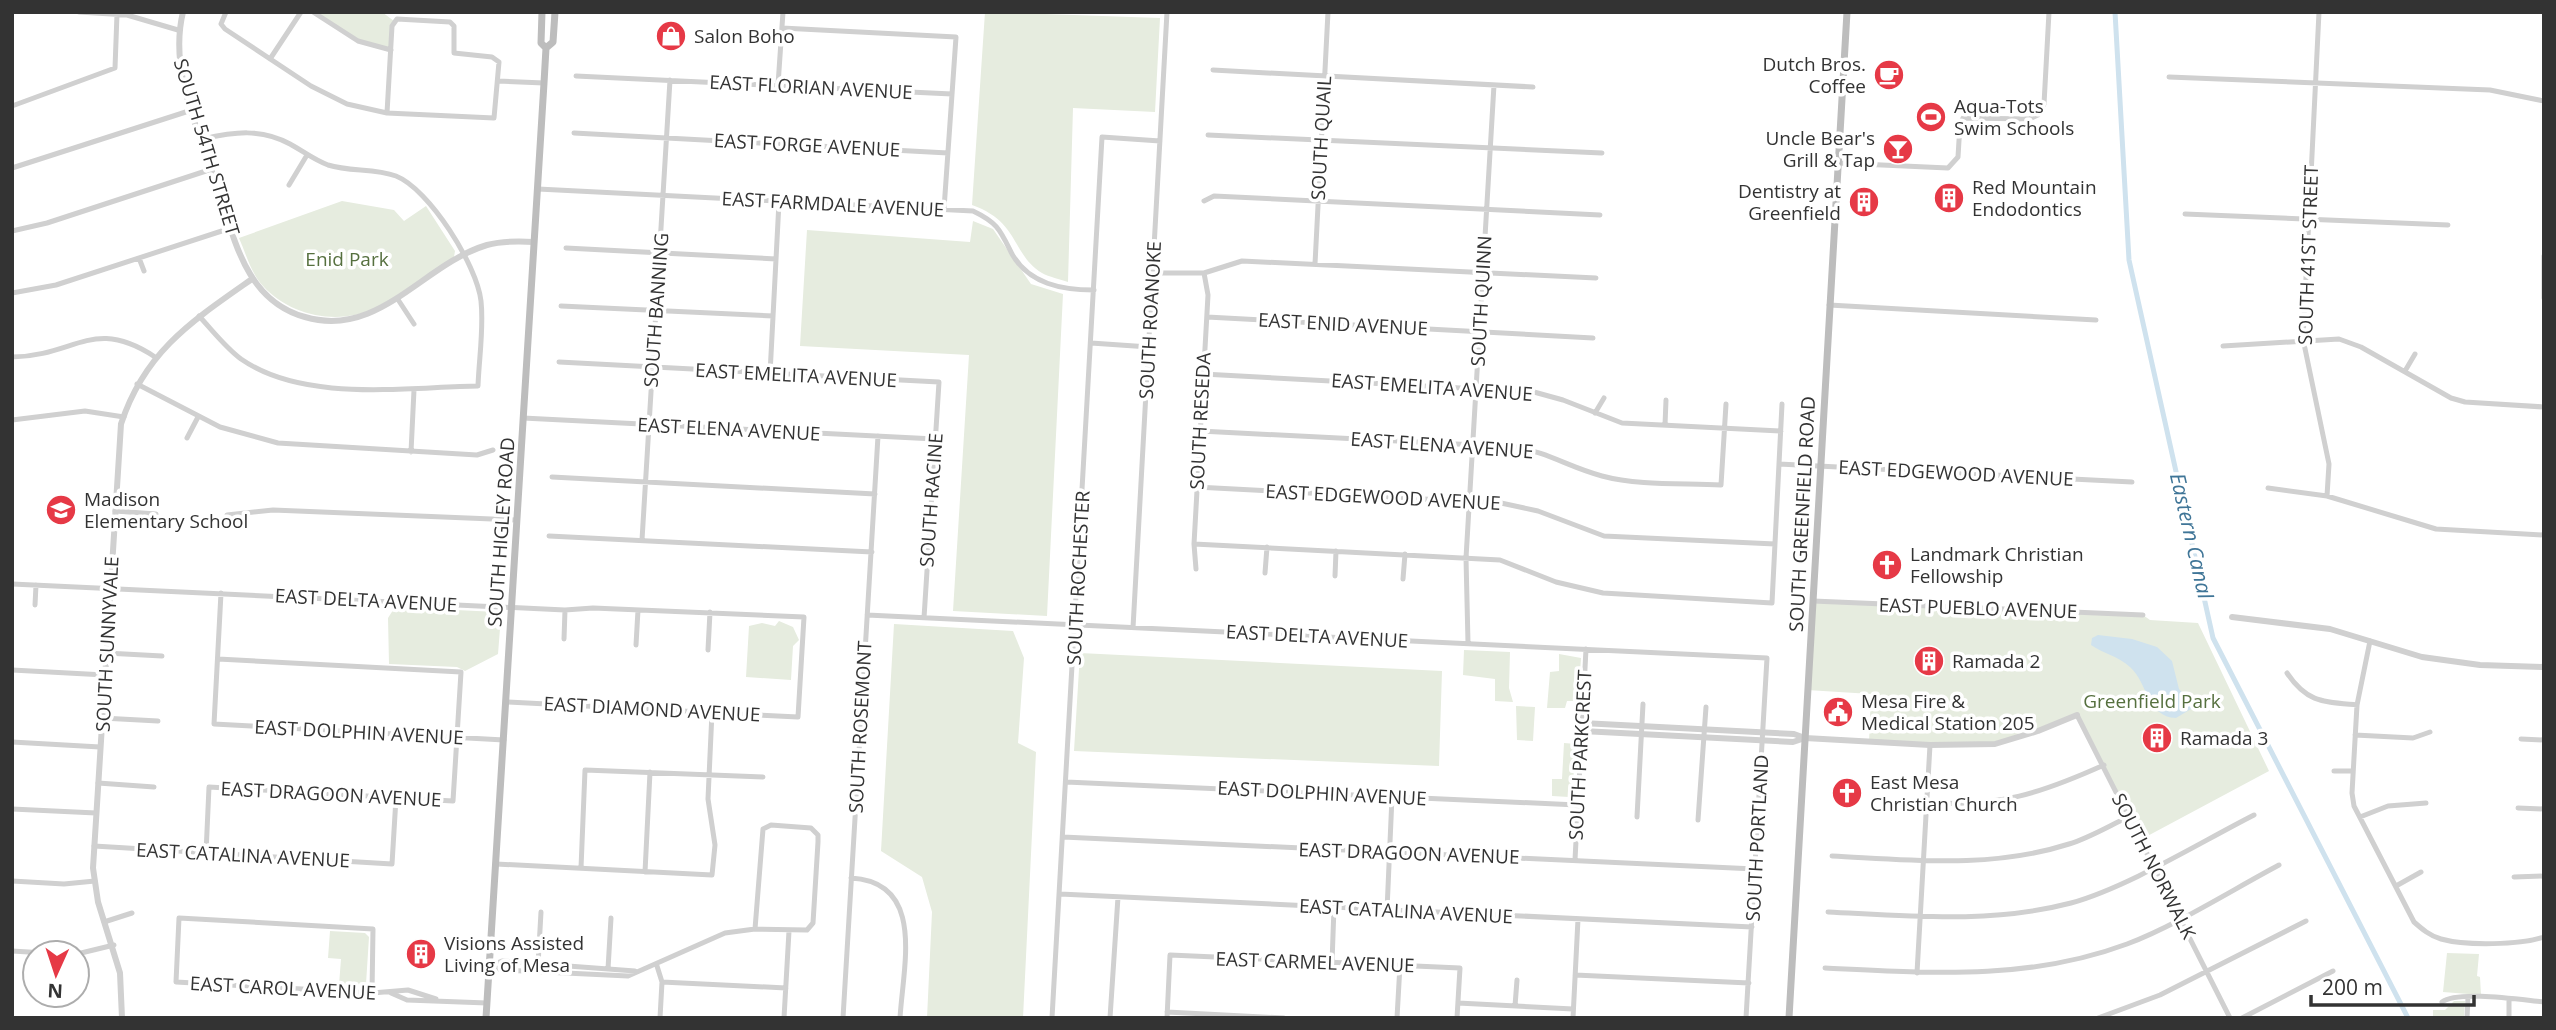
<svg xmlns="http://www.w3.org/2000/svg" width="2556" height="1030" viewBox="0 0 2556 1030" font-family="'Open Sans',sans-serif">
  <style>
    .green { fill: #e6ecdf }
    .water { fill: #cfe2ee }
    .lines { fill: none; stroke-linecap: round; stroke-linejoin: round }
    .canal { stroke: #cfe2ee; stroke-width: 5 }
    .minor { stroke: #d0d0d0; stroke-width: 5 }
    .tertiary { stroke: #d0d0d0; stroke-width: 6 }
    .secondary { stroke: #bdbdbd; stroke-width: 7 }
    .labels { text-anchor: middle; stroke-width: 7; stroke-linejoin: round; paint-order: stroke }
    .poi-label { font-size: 19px; fill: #333; stroke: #fff; text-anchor: start }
    .street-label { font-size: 19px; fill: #333; stroke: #fff }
    .park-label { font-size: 19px; fill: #56703f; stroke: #fff }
    .water-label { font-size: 21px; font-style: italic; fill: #3f7597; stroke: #fff }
  </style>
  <rect width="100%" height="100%" fill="#fff"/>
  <path class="green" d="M313 12H382L394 21 391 50 358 41Z
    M985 12 1160 18 1155 112 1073 108 1068 282C1060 279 1049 277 1042 273 1011 254 1020 222 972 205Z
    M342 201 394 210 404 221 426 206 455 251 454 257C429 273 404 293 377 307 341 326 291 317 263 286 251 273 246 254 239 238Z
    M973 221 993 229 1031 284 1063 294 1047 616 953 611 969 355 800 346 807 230 970 242Z
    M1813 601 2143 615 2150 620 2198 623 2269 771 2140 840 2077 715 1995 744 1869 742 1871 694 1807 690Z
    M395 607 497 612 501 616 498 654 465 671 457 667 389 664 388 618Z
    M779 621 793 627 799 640 793 646 791 680 746 677 749 626 762 623 775 626Z
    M894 624 1013 631 1024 658 1018 743 1036 752 1023 1018H927L932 912 922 877 881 851Z
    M1464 650 1510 652 1509 688 1513 702 1495 701V679L1463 675Z
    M1080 653 1442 671 1439 766 1074 751Z
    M1559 654 1581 658 1578 701H1567L1565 708H1547L1550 672 1559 671Z
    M1516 706 1535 707 1533 741 1517 740Z
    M1564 743 1576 744 1572 794 1569 797 1552 796V779H1562Z
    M330 931 365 933 369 937 366 984 339 985 341 959 328 958Z
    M2447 953 2479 954 2477 976 2480 977 2481 995 2443 992Z
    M2454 1001H2465L2464 1018H2433V1010H2445Z"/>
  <path class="water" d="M2098 635 2132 639 2157 647 2172 661 2179 689 2192 703 2191 709 2176 718C2147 717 2148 683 2130 667 2118 656 2104 654 2091 645L2092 638Z"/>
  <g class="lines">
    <path class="canal" d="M2115 12 2129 260 2213 638 2408 1018"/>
    <path class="minor" d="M79 12 127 15 178 30
      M226 12 221 24 225 29 311 86 347 104 387 113 494 118 499 62 492 57 454 53V26L450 22 397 19 392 26 387 113
      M313 12 358 41 391 50
      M2319 12 2303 339 2329 464 2327 496
      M782 28 956 37 944 209
      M270 59 301 12
      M1213 70 1533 87
      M576 76 952 94
      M2169 77 2490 90 2544 101
      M498 81 544 83
      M778 85 783 12
      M12 106 115 68 117 14
      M574 133 948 153
      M1208 135 1602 153
      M1838 163 1948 168 1958 157 1960 124 1963 118 2029 119 2038 115 2044 104 2049 12
      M12 168 192 110
      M289 185 307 155
      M538 189 973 211C998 223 1000 230 1012 254 1029 284 1062 290 1094 290
      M1204 201 1214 196 1600 215
      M2185 214 2448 225
      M12 231 47 223 212 169
      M566 248 776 259
      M2544 256V298
      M139 258 144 271
      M1315 264 1328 12
      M1153 273H1204L1242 261 1596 278
      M12 293 56 285 231 228
      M397 298 414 324
      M1829 305 2096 320
      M561 306 773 316
      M199 316C213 331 225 347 241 359 304 403 405 387 478 386 479 358 484 328 481 301 477 265 429 189 396 176 374 168 350 172 328 165 314 160 303 151 290 144 261 128 234 132 202 139
      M1207 317 1593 338
      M1091 343 1149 347
      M2223 346 2339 339 2361 347 2451 398 2465 402 2544 407
      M12 357C76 356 93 316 155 357
      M559 362 939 382 924 618
      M2405 371 2415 354
      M770 374 779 202
      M1203 374 1534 392 1563 400 1622 423 1781 431
      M137 384 220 427 278 443 477 455 493 450
      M1595 413 1604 398
      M523 418 935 439
      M12 420 85 411 124 417
      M1665 425 1666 400
      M1200 431 1515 447C1547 452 1571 468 1602 476 1639 486 1682 483 1721 485L1726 404
      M187 438 198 417
      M411 452 414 390
      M1779 464 2132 482
      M552 477 875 494
      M1196 487 1501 503 1538 511 1604 536 1775 544
      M2268 488 2327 496 2436 529 2544 535
      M115 511 156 514
      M227 515 273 510 517 520
      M549 536 872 552
      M642 540 670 80
      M1194 544 1500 560 1556 582 1603 593 1772 603 1782 404
      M1196 569 1194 544 1208 295 1204 273
      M1265 573 1267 547
      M1335 576 1336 551
      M1403 579 1405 554
      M12 584 565 610 593 608 804 617 798 717 506 702
      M221 593 214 724 504 740
      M1813 601 2143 615
      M35 605 36 585
      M867 615 1767 658 1746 1018
      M1133 628 1167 12
      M564 639 565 610
      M2370 641 2357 705 2352 793 2354 806 2414 922C2422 929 2430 936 2441 939 2466 946 2520 945 2544 937
      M1468 643 1466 558 1494 85
      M636 645 638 610
      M708 650 710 612
      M106 653 162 656
      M12 670 105 675
      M2287 673C2307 703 2324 702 2357 705
      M2077 715 2230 1018
      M102 718 158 721
      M2355 735 2413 738 2430 732
      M2521 739 2544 740
      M12 742 100 747
      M2334 771H2353
      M1066 782 1577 805
      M98 783 154 787
      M1927 803C2001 806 2037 795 2104 765
      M2518 808 2544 809
      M12 809 96 813
      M1637 817 1643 704
      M2360 817 2388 806 2426 803
      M1698 820 1706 707
      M1063 837 1755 869
      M94 846 392 864 396 798
      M206 853 209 787 453 801 461 672 218 659
      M1832 856C1912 860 1991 869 2069 844 2089 838 2109 826 2128 817
      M1575 860 1586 649
      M496 864 712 875 715 845 708 799 712 712
      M581 868 585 770 763 777
      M645 872 650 772
      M2514 877 2544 876
      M851 878C926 882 903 966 900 1018
      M12 881 64 884 95 881
      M2396 886 2421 872
      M1060 894 1752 927
      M1387 910 1392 797
      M1828 912C1910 916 1991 924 2071 903 2128 887 2199 843 2254 815
      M104 922 132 913
      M12 951 45 953
      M77 954 114 945
      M1332 963 1334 907
      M538 965 541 912
      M490 966 502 970 628 976 725 933 755 929 807 930 813 923 818 842V835L811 828 771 825 763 829 755 929
      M490 966 502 961 635 971
      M657 966 662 982 660 1018
      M1825 968C1928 973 2028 981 2127 944 2175 926 2232 890 2279 865
      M608 969 611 918
      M1917 973 1930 745
      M1575 975 1749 983
      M662 982 786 988
      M372 993 373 929 179 918 176 982 372 993 408 990 436 999
      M391 993 407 1000 487 1003
      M2442 1002C2458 990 2522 1000 2544 1002
      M1458 1003 1573 1009
      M1515 1006 1517 980
      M1167 1012 1284 1018
      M784 1018 789 931
      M843 1018 878 436
      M1052 1018 1102 137 1160 141
      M1110 1018 1118 897
      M1167 1018 1170 955 1460 968 1457 1018
      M1397 1018 1400 965
      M1573 1018 1578 919
      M2098 1018 2160 995 2306 921
      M2242 1018 2333 971
      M2467 1018 2468 997
      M2509 1018V1000"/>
    <path class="tertiary" d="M183 12C168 73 201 135 219 192 235 242 247 301 305 317 379 339 423 264 487 245 502 241 518 241 534 242
      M2232 617 2330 629 2422 657 2480 665 2544 667
      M1582 723 1794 734 1805 738
      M1582 731 1793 742 1805 738 1930 745 1995 744 2038 731 2077 715
      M122 1018 120 973 98 902 93 868 121 424C145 351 192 321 252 279"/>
    <path class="secondary" d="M546 48 553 42 555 12
      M486 1018 544 83 546 48 541 43 542 12
      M1789 1018 1847 12"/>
  </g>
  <defs>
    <g id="shop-disc" transform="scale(1.575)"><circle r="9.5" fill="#e63946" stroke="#fff"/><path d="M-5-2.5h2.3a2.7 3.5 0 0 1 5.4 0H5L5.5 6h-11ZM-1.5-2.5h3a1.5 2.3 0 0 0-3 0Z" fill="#fff"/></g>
    <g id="cafe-disc" transform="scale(1.575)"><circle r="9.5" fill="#e63946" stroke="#fff"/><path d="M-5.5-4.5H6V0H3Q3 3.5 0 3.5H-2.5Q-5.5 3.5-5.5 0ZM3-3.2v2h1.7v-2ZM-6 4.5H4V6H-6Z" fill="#fff"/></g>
    <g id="stadium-disc" transform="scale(1.575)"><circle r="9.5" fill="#e63946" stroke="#fff"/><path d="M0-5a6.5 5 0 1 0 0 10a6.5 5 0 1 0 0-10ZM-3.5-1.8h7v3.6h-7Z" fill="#fff"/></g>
    <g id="bar-disc" transform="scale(1.575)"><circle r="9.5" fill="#e63946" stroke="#fff"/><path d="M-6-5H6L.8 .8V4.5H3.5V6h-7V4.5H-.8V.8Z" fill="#fff"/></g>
    <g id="building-disc" transform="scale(1.575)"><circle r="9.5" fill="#e63946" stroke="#fff"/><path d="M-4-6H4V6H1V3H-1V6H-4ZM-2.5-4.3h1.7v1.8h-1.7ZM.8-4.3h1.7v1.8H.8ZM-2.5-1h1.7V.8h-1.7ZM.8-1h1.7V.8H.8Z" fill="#fff"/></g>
    <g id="school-disc" transform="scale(1.575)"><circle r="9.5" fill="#e63946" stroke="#fff"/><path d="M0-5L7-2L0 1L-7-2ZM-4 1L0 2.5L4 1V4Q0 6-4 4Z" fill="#fff"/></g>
    <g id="church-disc" transform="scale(1.575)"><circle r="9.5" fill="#e63946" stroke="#fff"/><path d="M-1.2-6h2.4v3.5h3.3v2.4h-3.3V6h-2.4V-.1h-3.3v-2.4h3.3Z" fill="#fff"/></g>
    <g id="civic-disc" transform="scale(1.575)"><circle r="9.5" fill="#e63946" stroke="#fff"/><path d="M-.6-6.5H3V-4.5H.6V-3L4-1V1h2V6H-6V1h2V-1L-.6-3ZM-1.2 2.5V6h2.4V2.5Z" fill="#fff"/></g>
  </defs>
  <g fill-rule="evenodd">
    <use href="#shop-disc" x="671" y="36"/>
    <use href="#cafe-disc" x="1889" y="75"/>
    <use href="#stadium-disc" x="1931" y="117"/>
    <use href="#bar-disc" x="1898" y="149"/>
    <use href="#building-disc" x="1949" y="198"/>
    <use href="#building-disc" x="1864" y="202"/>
    <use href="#school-disc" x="61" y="510"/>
    <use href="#church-disc" x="1887" y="565"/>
    <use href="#building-disc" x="1929" y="661"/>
    <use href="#civic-disc" x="1838" y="712"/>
    <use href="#building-disc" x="2157" y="738"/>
    <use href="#church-disc" x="1847" y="793"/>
    <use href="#building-disc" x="421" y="954"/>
  </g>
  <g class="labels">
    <g class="poi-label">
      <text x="694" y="43">Salon Boho</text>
      <text x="1866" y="71" text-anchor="end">Dutch Bros.<tspan x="1866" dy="22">Coffee</tspan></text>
      <text x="1954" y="113">Aqua-Tots<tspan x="1954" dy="22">Swim Schools</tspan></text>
      <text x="1875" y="145" text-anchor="end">Uncle Bear's<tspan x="1875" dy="22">Grill &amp; Tap</tspan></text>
      <text x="1972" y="194">Red Mountain<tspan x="1972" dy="22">Endodontics</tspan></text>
      <text x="1841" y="198" text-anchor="end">Dentistry at<tspan x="1841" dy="22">Greenfield</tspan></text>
      <text x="84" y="506">Madison<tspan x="84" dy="22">Elementary School</tspan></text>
      <text x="1910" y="561">Landmark Christian<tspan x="1910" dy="22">Fellowship</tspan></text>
      <text x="1952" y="668">Ramada 2</text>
      <text x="1861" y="708">Mesa Fire &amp;<tspan x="1861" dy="22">Medical Station 205</tspan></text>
      <text x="2180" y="745">Ramada 3</text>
      <text x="1870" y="789">East Mesa<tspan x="1870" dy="22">Christian Church</tspan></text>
      <text x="444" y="950">Visions Assisted<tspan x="444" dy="22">Living of Mesa</tspan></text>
    </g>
    <g class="street-label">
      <text transform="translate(811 87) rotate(3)" y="7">EAST FLORIAN AVENUE</text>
      <text transform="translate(1321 138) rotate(-87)" y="7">SOUTH QUAIL</text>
      <text transform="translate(807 145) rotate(3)" y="7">EAST FORGE AVENUE</text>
      <text transform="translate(207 147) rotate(73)" y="7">SOUTH 54TH STREET</text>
      <text transform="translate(833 204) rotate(3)" y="7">EAST FARMDALE AVENUE</text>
      <text transform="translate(2308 255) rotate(-88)" y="7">SOUTH 41ST STREET</text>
      <text transform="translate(1481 301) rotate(-87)" y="7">SOUTH QUINN</text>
      <text transform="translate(656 310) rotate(-86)" y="7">SOUTH BANNING</text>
      <text transform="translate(1150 320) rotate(-87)" y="7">SOUTH ROANOKE</text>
      <text transform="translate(1343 324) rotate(3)" y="7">EAST ENID AVENUE</text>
      <text transform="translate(796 375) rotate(3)" y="7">EAST EMELITA AVENUE</text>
      <text transform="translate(1432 387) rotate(4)" y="7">EAST EMELITA AVENUE</text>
      <text transform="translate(1200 421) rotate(-87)" y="7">SOUTH RESEDA</text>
      <text transform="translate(729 429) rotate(3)" y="7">EAST ELENA AVENUE</text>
      <text transform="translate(1442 445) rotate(4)" y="7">EAST ELENA AVENUE</text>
      <text transform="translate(1956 473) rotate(3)" y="7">EAST EDGEWOOD AVENUE</text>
      <text transform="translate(1383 497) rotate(3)" y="7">EAST EDGEWOOD AVENUE</text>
      <text transform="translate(931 500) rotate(-86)" y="7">SOUTH RACINE</text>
      <text transform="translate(1802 514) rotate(-87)" y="7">SOUTH GREENFIELD ROAD</text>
      <text transform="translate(501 532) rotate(-86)" y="7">SOUTH HIGLEY ROAD</text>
      <text transform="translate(1078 578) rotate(-87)" y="7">SOUTH ROCHESTER</text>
      <text transform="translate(366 600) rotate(3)" y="7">EAST DELTA AVENUE</text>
      <text transform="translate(1978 608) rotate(2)" y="7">EAST PUEBLO AVENUE</text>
      <text transform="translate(1317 636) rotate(3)" y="7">EAST DELTA AVENUE</text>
      <text transform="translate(107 644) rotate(-87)" y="7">SOUTH SUNNYVALE</text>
      <text transform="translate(652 709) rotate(3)" y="7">EAST DIAMOND AVENUE</text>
      <text transform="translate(860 727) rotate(-87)" y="7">SOUTH ROSEMONT</text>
      <text transform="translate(359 732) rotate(3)" y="7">EAST DOLPHIN AVENUE</text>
      <text transform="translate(1580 755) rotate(-87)" y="7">SOUTH PARKCREST</text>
      <text transform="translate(1322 793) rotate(3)" y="7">EAST DOLPHIN AVENUE</text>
      <text transform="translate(331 794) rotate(3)" y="7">EAST DRAGOON AVENUE</text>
      <text transform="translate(1757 838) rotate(-87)" y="7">SOUTH PORTLAND</text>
      <text transform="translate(1409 853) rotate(2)" y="7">EAST DRAGOON AVENUE</text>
      <text transform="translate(243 855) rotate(3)" y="7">EAST CATALINA AVENUE</text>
      <text transform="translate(2154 866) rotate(63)" y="7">SOUTH NORWALK</text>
      <text transform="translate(1406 911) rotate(3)" y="7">EAST CATALINA AVENUE</text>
      <text transform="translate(1315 962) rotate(2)" y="7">EAST CARMEL AVENUE</text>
      <text transform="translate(283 988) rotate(3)" y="7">EAST CAROL AVENUE</text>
    </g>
    <g class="park-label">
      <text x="347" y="266">Enid Park</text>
      <text x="2152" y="708">Greenfield Park</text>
    </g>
    <g class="water-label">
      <text transform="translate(2191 536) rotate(77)" y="7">Eastern Canal</text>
    </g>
  </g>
  <rect width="2556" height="1030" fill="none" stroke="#333333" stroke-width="28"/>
  <g transform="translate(56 974) rotate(183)"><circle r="33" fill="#ffffff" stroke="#adadad" stroke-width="2"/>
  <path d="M0-5L12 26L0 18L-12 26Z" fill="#e63946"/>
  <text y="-10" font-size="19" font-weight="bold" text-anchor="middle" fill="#333333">N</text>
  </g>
  <path d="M2311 995v10h163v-10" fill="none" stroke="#333333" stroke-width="3.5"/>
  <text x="2322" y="995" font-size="21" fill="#333333" stroke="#ffffff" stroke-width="5" paint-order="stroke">200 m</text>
</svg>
